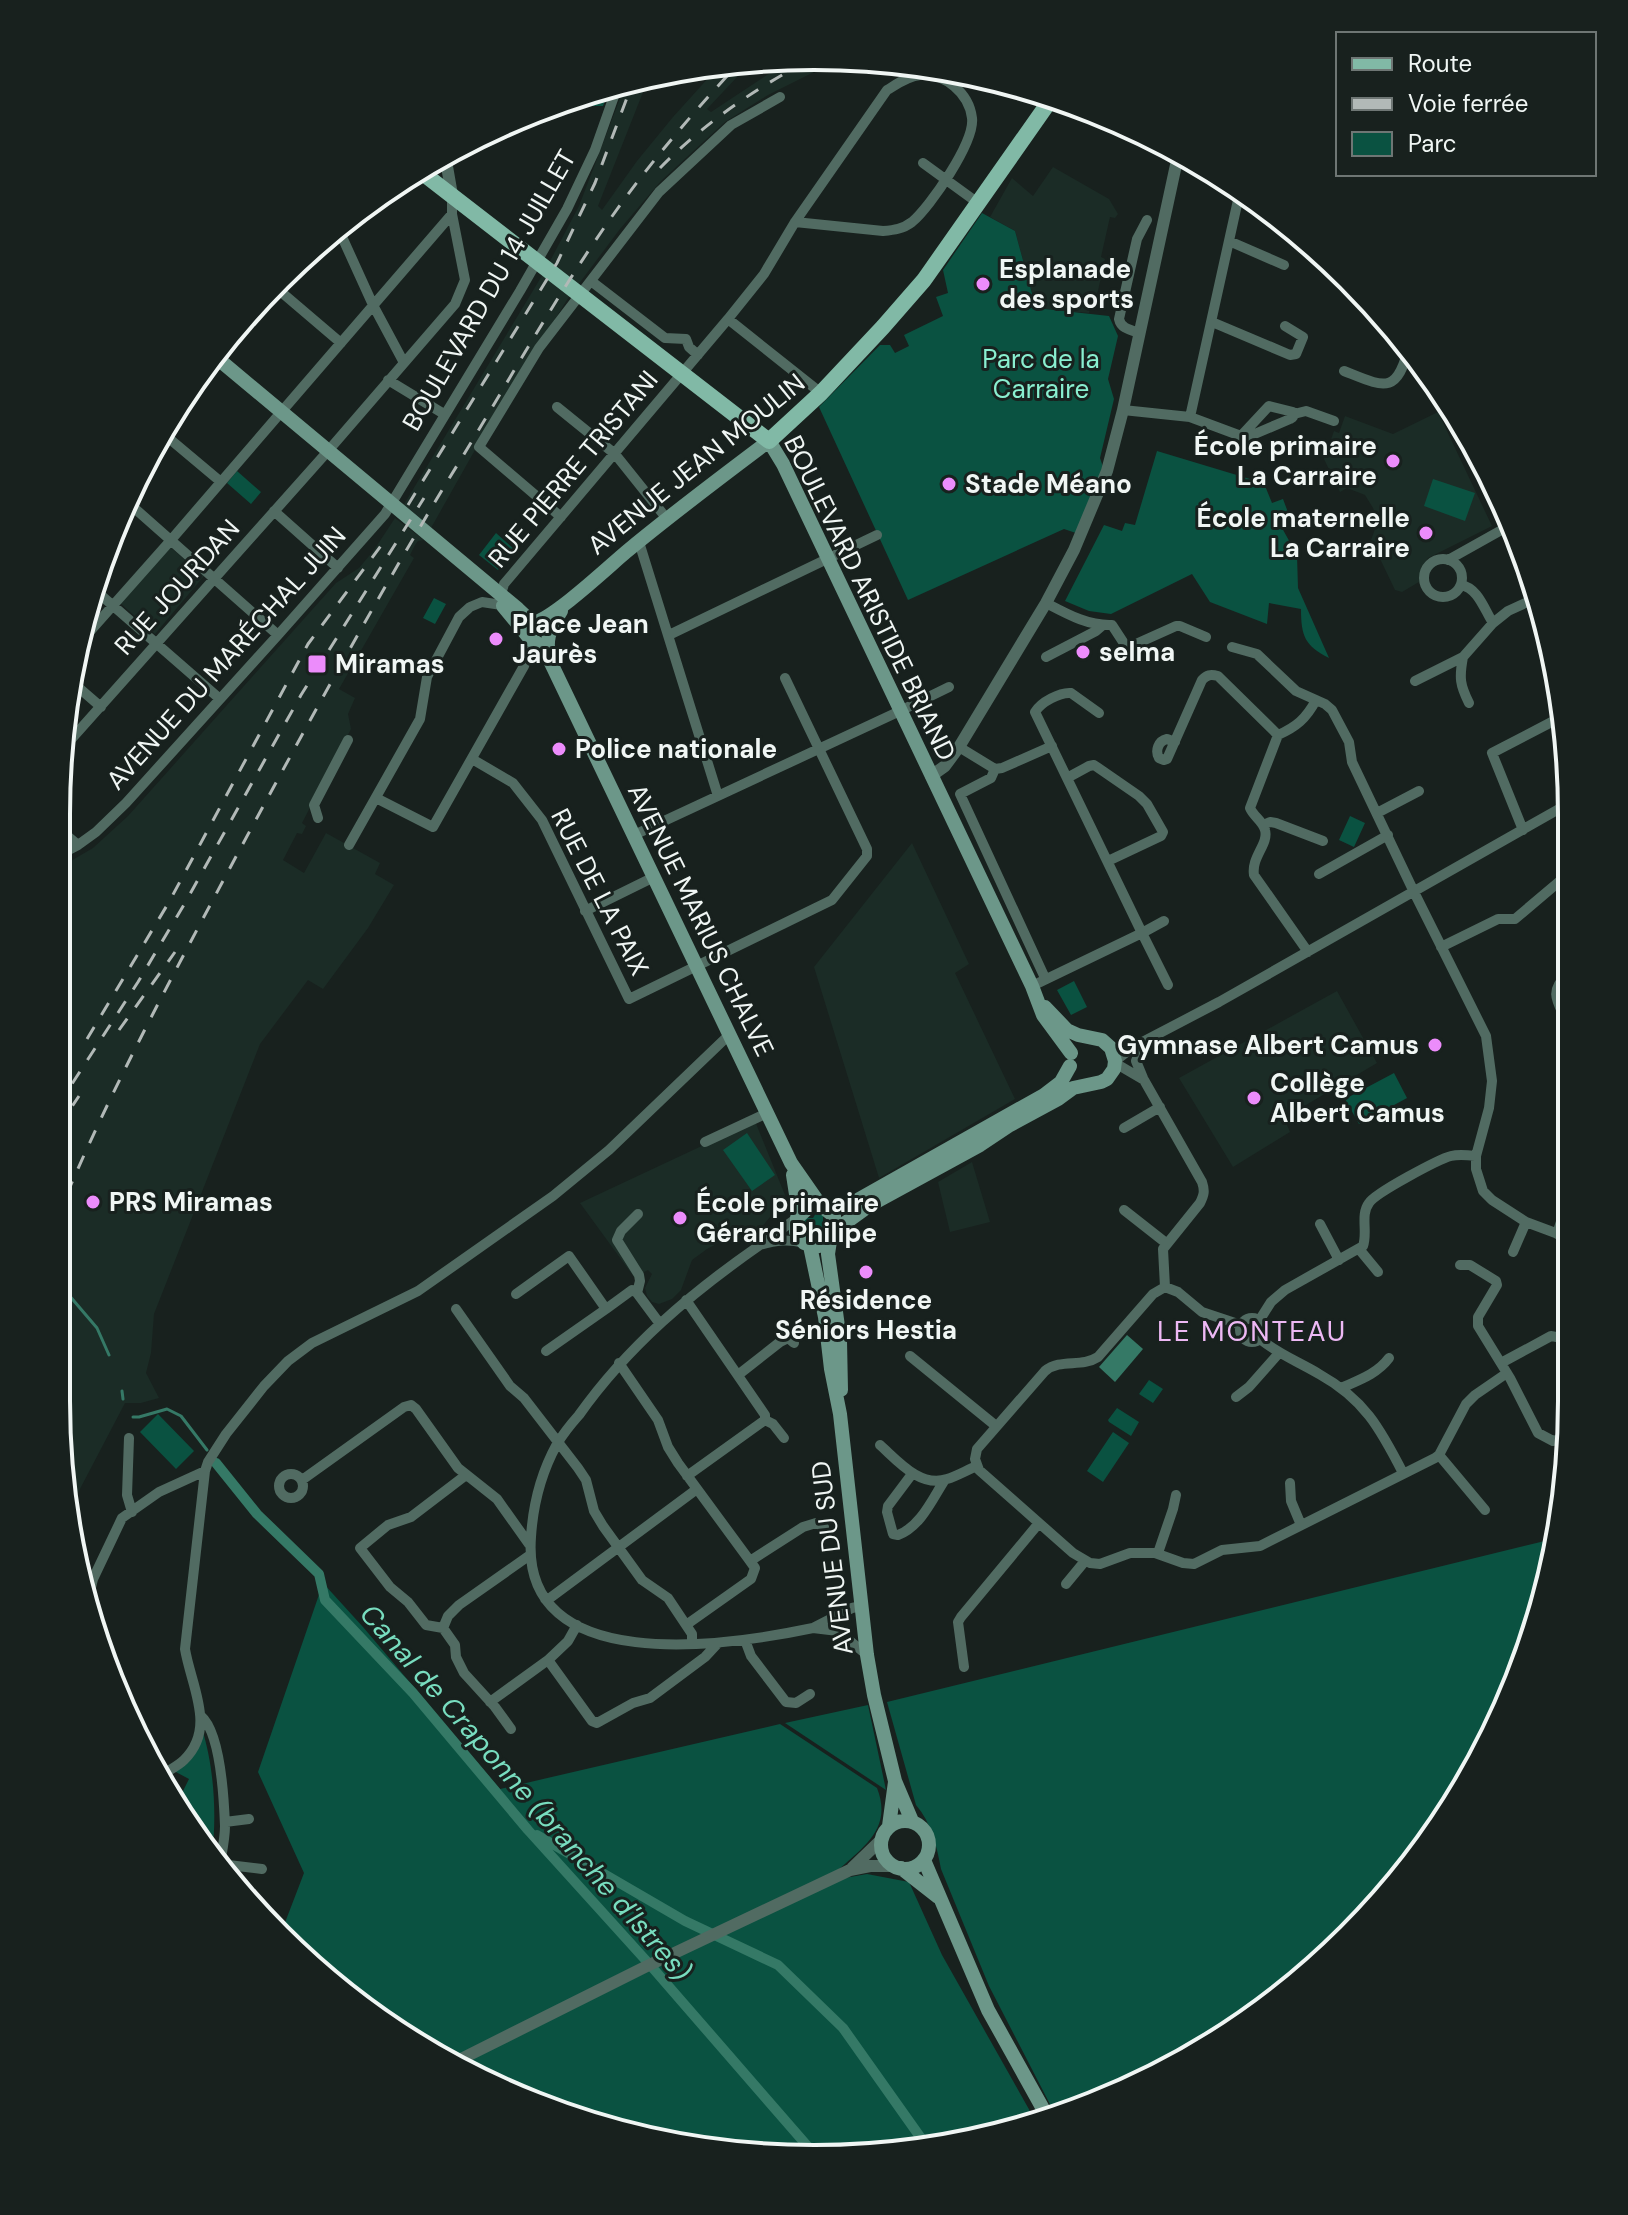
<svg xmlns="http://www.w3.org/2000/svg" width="1628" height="2215" viewBox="0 0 1628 2215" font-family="'DM Sans',sans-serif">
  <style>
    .built { fill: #1b2c26 }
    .green { fill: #0a5241 }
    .water { fill: #357966 }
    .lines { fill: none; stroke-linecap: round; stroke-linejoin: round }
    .stream { stroke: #357966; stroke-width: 3 }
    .canal { stroke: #357966; stroke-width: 10 }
    .minor { stroke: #516b62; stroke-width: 10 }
    .tertiary { stroke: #516b62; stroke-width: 12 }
    .secondary { stroke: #6c9789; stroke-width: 14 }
    .primary { stroke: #81b9a6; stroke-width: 16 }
    .rail { stroke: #b2b9b7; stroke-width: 3; stroke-dasharray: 14 14; stroke-linecap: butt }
    .poi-dot { fill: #ec8cfb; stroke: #18211e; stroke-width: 3 }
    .labels { text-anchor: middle; stroke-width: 6; stroke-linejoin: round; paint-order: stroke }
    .poi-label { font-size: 26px; font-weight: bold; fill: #f0f6f4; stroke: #18211e; text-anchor: start }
    .street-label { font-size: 26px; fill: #f0f6f4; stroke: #18211e }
    .park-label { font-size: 26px; fill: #89efd0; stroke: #18211e }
    .neighbourhood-label { font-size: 28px; letter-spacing: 2px; fill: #edb8f4; stroke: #18211e }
    .water-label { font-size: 28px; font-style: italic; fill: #78ddbf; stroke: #18211e }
    .rim { fill: none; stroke: #f0f6f4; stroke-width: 4 }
  </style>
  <rect width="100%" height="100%" fill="#18211e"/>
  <path class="built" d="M754 59 707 109 711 112 767 75 798 59 838 60 768 95 725 122 661 181 620 229 578 285 549 263 579 206 627 80 649 77 598 206 602 210 637 161 673 117 720 65Z
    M1053 167 1109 199 1118 214 1115 218 1110 217 1101 257 1105 259 1094 309H1090L1089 313 1036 308 1015 231 990 217 1012 178 1033 196Z
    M543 274 570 295 484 434 431 528 403 506Z
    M1438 412 1492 526 1428 558 1421 568 1419 582 1402 592 1395 590 1371 540 1378 521 1373 508 1365 495 1347 488 1340 492 1324 459 1334 431 1339 433 1345 416 1393 434Z
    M395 518 424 540 418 541 415 545 410 555 414 558 339 689 355 698 348 714 351 729 302 823 306 826 302 834 297 833 283 860 304 873 326 833 380 863 375 874 394 885 368 928 323 989 308 980 260 1044 154 1314 151 1353 146 1373 159 1398 141 1403H125L70 1508 56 1401 57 869 93 848 128 816 336 583 359 568 374 550Z
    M170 547 204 576 155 634 120 603Z
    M912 843 969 964 955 973 1015 1099 879 1178 814 967Z
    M1337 991 1377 1063 1284 1118 1290 1132 1233 1167 1179 1078Z
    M755 1121 785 1195 783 1201 756 1234 746 1239 720 1242 707 1249 692 1260 681 1290 672 1299 659 1304 652 1302 647 1296 645 1288 652 1274 648 1270 634 1277 580 1203Z
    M972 1162 990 1222 950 1232 938 1182Z"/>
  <path class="green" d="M611 84 603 106H553Z
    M982 213 1015 231 1036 308 1109 316 1118 336 1108 379 1114 399 1100 458 1103 467 1076 533 1064 529 908 600 819 407 880 345H890L895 353 909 346 904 335 943 316 936 297 948 293 943 270Z
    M1157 451 1250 479V483H1257V478L1261 476 1272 503 1283 499 1292 523 1282 528 1297 555 1298 588 1329 658C1305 646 1301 636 1301 609L1269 603 1267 624 1210 602 1192 574 1111 614 1089 611 1065 601 1104 525 1122 531 1125 523 1135 525Z
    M237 471 261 492 251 504 227 483Z
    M1433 479 1475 493 1465 521 1424 506Z
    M496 533 514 549 498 570 479 555Z
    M434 598 446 604 435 624 423 618Z
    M1350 816 1365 823 1354 847 1339 840Z
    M1074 981 1087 1007 1071 1015 1057 990Z
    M1394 1073 1407 1098 1359 1124 1345 1099Z
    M747 1133 775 1175 752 1191 723 1150Z
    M816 1213 823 1214V1222L829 1229 826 1235 820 1231 815 1236 809 1232 804 1233 802 1229 804 1218H813Z
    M1149 1380 1163 1389 1153 1403 1139 1394Z
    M1117 1408 1139 1422 1131 1436 1109 1422 1108 1420Z
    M158 1414 194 1451 176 1469 140 1432Z
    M1113 1432 1129 1443 1103 1482 1087 1471Z
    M1553 1539 1532 1644 1471 1780 1384 1900 1276 2002 1104 2101 1055 2114 989 1986 941 1869C937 1847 931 1822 916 1805L887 1702Z
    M323 1583 363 1627 500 1789 780 1724 877 1788C893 1829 863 1847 836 1872L839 1879 867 1874 909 1882 942 1955 1035 2120 912 2153 667 2145 479 2081 315 1971 281 1933 304 1873 258 1772Z
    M868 1705 886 1790 785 1723Z
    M202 1729C214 1766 217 1816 212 1854L183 1822 176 1805 189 1779 174 1771Z"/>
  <path class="water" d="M1127 1335 1143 1349 1115 1382 1099 1367Z"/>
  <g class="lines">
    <path class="stream" d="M56 1264 68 1294 97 1328 109 1355
      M122 1391 123 1399
      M133 1417H139L167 1409 181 1416 207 1450"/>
    <path class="canal" d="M216 1463 257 1514 319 1574 325 1600 413 1693 528 1830 651 1966 810 2149
      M537 1835 685 1921 778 1965 843 2028 928 2148"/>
    <path class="minor" d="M923 163 978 203
      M338 228 373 305 403 361
      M1229 241 1284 265
      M1341 273C1341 284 1350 289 1360 293
      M591 281 665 338 686 339 689 347 698 355
      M280 291 341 343
      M728 319 821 393
      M1212 322 1290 355 1296 354 1303 337 1285 326
      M1140 333C1131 330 1121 329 1119 319L1137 239 1147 220
      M1344 371C1384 387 1397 396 1409 346
      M388 380 444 414
      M557 407 615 454 667 519
      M1123 410 1190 417 1241 436H1250L1290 419 1293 417V412L1269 406 1241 436
      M1294 414 1306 411 1334 421
      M1190 417 1240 191
      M165 435 221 482
      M132 506 278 635
      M274 511 338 568
      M561 517 479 447 539 348 659 192 731 125 780 97
      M639 542 718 796
      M1424 578a19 19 0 1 1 38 0a19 19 0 1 1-38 0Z
      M1448 560 1514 523
      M1461 585C1478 588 1484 609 1493 623
      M95 590 220 699
      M501 594 504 584 728 319 764 274 795 222 887 90C897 84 908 76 920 75 945 73 969 93 972 118 975 142 930 207 912 222 903 229 894 230 883 231L795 222
      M1046 603C1067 614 1088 626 1112 625L1127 648 1176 626H1180L1206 637
      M669 635 877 535
      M77 646 171 540 452 214
      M1232 647 1257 654 1296 691 1325 704 1332 710 1349 742 1352 762 1414 892 1486 1036 1492 1081 1489 1108 1476 1156V1169L1483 1191 1492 1200 1526 1222 1569 1238
      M1046 657 1096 631 1103 625
      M1463 657C1459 678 1460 685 1469 703
      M71 681 101 707
      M1415 681 1463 657 1493 623 1508 611 1534 599
      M1278 735C1296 727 1306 719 1316 700
      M1175 742 1167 739C1158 741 1155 751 1159 758L1164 760 1167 759 1202 680C1207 675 1210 674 1218 676L1278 735 1250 808C1253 816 1263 821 1265 830 1269 844 1251 857 1254 875L1308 952
      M959 747 995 769 1002 768 1052 746
      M59 753 328 451 455 304 465 280 452 214V196
      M472 759 513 783 542 820 629 999 832 900 867 856V849L785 678
      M995 769 991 778 960 794 1045 978
      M1067 778 1089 766 1094 765 1139 796 1147 804 1163 832 1161 836 1108 861
      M376 798 433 827 524 666 533 641
      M1377 813 1419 791
      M318 818 314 805 348 740
      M1263 825 1270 822 1276 823 1323 841
      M57 827 78 845
      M1523 830 1492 753 1565 715
      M634 835 900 711 949 687
      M349 845 420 719 427 677 459 617 470 607 482 602 508 606
      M57 856 78 845 96 832 126 803 278 635 385 514 520 291 567 209 595 150 619 82
      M1319 874 1388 835
      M585 911 654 877
      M1164 921 1142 933 1168 985
      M1441 947 1498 919H1515L1567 875
      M1567 975C1548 992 1558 1002 1567 1022
      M1032 986 1142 933 1035 712C1041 702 1060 692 1071 693L1099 713
      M1142 1044 1136 1061 1143 1078
      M1115 1061 1133 1047 1219 1002 1566 805
      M1115 1063 1144 1080 1202 1182C1205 1191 1204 1195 1200 1203L1163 1249 1165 1287 1178 1292 1202 1312 1241 1325
      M1124 1128 1160 1107
      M705 1142 767 1113
      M1124 1210 1166 1243
      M797 1218 760 1245C777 1240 788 1239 804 1243
      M1320 1224 1339 1260
      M1557 1234 1569 1197
      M760 1245C691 1293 628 1346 579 1415 571 1424 563 1434 557 1444 541 1473 533 1505 531 1537 520 1678 727 1646 813 1628
      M1359 1249 1378 1272
      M1513 1252 1526 1222
      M1460 1265H1470L1496 1281 1497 1285 1478 1317V1326L1510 1378 1538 1433 1553 1441 1570 1436
      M1165 1287 1153 1294 1098 1357C1081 1368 1061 1358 1045 1371L977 1449 975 1459 979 1470 1073 1553 1090 1563 1100 1564 1130 1553H1155L1183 1563 1194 1564 1222 1550 1260 1546 1435 1458 1439 1455 1466 1404 1475 1395 1507 1373
      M637 1293 640 1281 639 1275 617 1240 621 1231 638 1214
      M516 1294 569 1256 606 1309 632 1290 637 1293 660 1324
      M686 1300 765 1415V1420L687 1476
      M456 1309 510 1386 524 1398 578 1468 586 1480 594 1511 603 1526 642 1580 668 1598 692 1634V1644
      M1240 1330a12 12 0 1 1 24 0a12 12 0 1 1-24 0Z
      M1259 1321 1271 1302 1285 1290 1363 1246C1368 1232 1360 1215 1369 1203 1375 1193 1439 1159 1451 1156 1459 1154 1467 1155 1476 1156
      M1260 1339C1278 1354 1299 1362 1319 1374 1364 1399 1380 1428 1403 1473
      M546 1351 606 1309
      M910 1356 996 1426
      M619 1363 658 1420 668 1447 678 1463 750 1561
      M1501 1363 1551 1336C1559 1337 1566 1339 1570 1347
      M1566 1369 1570 1363
      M738 1375 780 1342 788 1338 794 1343
      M1341 1388C1359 1380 1377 1374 1389 1358
      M1236 1397 1249 1387 1279 1353
      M765 1420 773 1424 784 1438
      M129 1438 127 1495 132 1512
      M880 1445C898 1461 920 1488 947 1479 957 1476 967 1470 977 1466
      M1439 1455 1485 1510
      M912 1474 888 1506 887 1512 893 1534 898 1535C920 1527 932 1500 944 1481
      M279 1486a12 12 0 1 1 24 0a12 12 0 1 1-24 0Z
      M466 1475 411 1517 388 1525 360 1548 390 1587 408 1602 426 1625 443 1628 448 1616 459 1605 530 1555
      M302 1480 404 1407 411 1405 416 1409 458 1468 497 1499 529 1544
      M1290 1483 1291 1501 1301 1525
      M1158 1553 1173 1509 1176 1495
      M1066 1584 1085 1561
      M545 1599 550 1598 697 1489
      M861 1606 852 1608 813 1628 838 1631 867 1655
      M86 1608 93 1579 122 1518 159 1492 205 1471 208 1462 226 1434 264 1386 288 1361 312 1343 418 1291 553 1196 609 1150 730 1034
      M686 1625 751 1579 755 1568 750 1561 803 1527 816 1523 824 1527
      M443 1628 455 1645 456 1657 464 1673 495 1707 511 1729
      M745 1640 751 1656 786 1702 796 1703 810 1694
      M548 1660 592 1721 597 1723 633 1703 650 1698 705 1657 718 1643
      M964 1667 958 1622 961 1617 1039 1523
      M490 1702 548 1660 568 1641 577 1625
      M201 1716C221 1733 224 1799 225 1826 225 1838 222 1852 220 1864L262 1869
      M162 1775C169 1770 178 1766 184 1760 217 1728 191 1686 185 1649L205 1471
      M225 1822 249 1819"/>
    <path class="tertiary" d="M445 155 452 195
      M931 776 945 766 959 747 1046 603 1074 550 1107 471 1123 410 1179 151
      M852 1868 881 1840
      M453 2063 645 1967 850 1870 870 1866H894"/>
    <path class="secondary" d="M217 358 518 609 533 623
      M503 606 531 640 537 643 548 655
      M561 611C549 630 544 641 551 663L791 1163 821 1206
      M533 623C554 618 607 568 626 552 673 513 721 477 769 441L783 464 1032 986 1043 1015 1071 1053
      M793 1175 799 1214
      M826 1208 845 1207 1044 1095 1061 1082 1070 1066
      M836 1232 834 1216 821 1206 809 1207 797 1218 796 1232 804 1243 815 1247 826 1244 841 1226 870 1205 980 1145 1010 1125 1058 1099 1073 1088 1101 1082 1107 1079 1114 1069 1115 1061 1111 1048 1102 1040 1078 1035 1067 1030 1045 1007
      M830 1241 828 1254 840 1341 841 1390
      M810 1246 825 1317 831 1369 840 1414 867 1655 874 1695 895 1781 912 1821
      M881 1845a24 24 0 1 1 48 0a24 24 0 1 1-48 0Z
      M889 1826 895 1782
      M924 1860 988 2010 1047 2116
      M901 1868 938 1897"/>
    <path class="primary" d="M420 171 769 441 821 393 883 327 924 280 1054 95"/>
    <path class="rail" d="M660 168C704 123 756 88 811 59
      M408 505 557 263 595 183 634 79
      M119 1030 175 952
      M87 1039 169 902 308 644 386 539
      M57 1107 138 982 185 903 301 695 424 498
      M57 1129 79 1096
      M56 1220C104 1103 165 990 224 879 297 743 370 609 450 477 507 385 559 289 623 201 659 152 699 106 741 61"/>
  </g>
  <g class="poi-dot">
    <circle cx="983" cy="284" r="8"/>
    <circle cx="1393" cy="461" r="8"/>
    <circle cx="949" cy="484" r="8"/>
    <circle cx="1426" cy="533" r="8"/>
    <circle cx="496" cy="639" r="8"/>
    <circle cx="1083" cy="652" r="8"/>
    <rect x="307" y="654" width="20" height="20" rx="4"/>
    <circle cx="559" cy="749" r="8"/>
    <circle cx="1435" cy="1045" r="8"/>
    <circle cx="1254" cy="1098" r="8"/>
    <circle cx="93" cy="1202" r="8"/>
    <circle cx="680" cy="1218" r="8"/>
    <circle cx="866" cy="1272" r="8"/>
  </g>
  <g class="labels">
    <g class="poi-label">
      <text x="999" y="278">Esplanade<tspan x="999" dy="30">des sports</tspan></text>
      <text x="1377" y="455" text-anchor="end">École primaire<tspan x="1377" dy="30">La Carraire</tspan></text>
      <text x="965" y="493">Stade Méano</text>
      <text x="1410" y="527" text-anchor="end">École maternelle<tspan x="1410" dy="30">La Carraire</tspan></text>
      <text x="512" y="633">Place Jean<tspan x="512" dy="30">Jaurès</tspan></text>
      <text x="1099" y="661">selma</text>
      <text x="335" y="673">Miramas</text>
      <text x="575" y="758">Police nationale</text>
      <text x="1419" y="1054" text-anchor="end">Gymnase Albert Camus</text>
      <text x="1270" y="1092">Collège<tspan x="1270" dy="30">Albert Camus</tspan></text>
      <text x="109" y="1211">PRS Miramas</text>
      <text x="696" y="1212">École primaire<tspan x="696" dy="30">Gérard Philipe</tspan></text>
      <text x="866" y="1309" text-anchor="middle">Résidence<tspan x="866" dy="30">Séniors Hestia</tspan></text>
    </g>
    <g class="street-label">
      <text transform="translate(489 290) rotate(-60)" y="9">BOULEVARD DU 14 JUILLET</text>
      <text transform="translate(696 464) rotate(-39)" y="9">AVENUE JEAN MOULIN</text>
      <text transform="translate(573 469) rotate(-50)" y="9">RUE PIERRE TRISTANI</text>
      <text transform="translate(177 587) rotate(-48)" y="9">RUE JOURDAN</text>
      <text transform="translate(870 598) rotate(64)" y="9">BOULEVARD ARISTIDE BRIAND</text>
      <text transform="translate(226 658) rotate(-48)" y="9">AVENUE DU MARÉCHAL JUIN</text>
      <text transform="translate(600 892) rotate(63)" y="9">RUE DE LA PAIX</text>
      <text transform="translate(701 920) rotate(64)" y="9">AVENUE MARIUS CHALVE</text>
      <text transform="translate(832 1558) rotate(-97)" y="9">AVENUE DU SUD</text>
    </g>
    <g class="park-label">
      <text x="1041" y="368">Parc de la<tspan x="1041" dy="30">Carraire</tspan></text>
    </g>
    <g class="neighbourhood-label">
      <text x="1252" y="1341">LE MONTEAU</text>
    </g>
    <g class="water-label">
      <text transform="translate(526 1792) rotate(49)" y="10">Canal de Craponne (branche d'Istres)</text>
    </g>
  </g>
  <path d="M0 0H1628V2215H0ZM814 70H814A744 744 0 0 1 1558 814V1401A744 744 0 0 1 814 2145H814A744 744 0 0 1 70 1401V814A744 744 0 0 1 814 70Z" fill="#18211e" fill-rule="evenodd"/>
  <path class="rim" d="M814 70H814A744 744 0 0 1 1558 814V1401A744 744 0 0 1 814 2145H814A744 744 0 0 1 70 1401V814A744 744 0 0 1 814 70Z"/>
  <rect x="1336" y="32" width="260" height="144" fill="#18211e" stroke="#6e7674" stroke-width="2"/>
  <rect x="1352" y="58" width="40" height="12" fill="#81b9a6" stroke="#6e7674" stroke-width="2"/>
  <text x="1408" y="72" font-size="24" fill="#f0f6f4">Route</text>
  <rect x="1352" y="98" width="40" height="12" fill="#b2b9b7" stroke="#6e7674" stroke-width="2"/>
  <text x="1408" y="112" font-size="24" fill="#f0f6f4">Voie ferrée</text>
  <rect x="1352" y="132" width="40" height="24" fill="#0a5241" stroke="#6e7674" stroke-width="2"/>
  <text x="1408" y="152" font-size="24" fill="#f0f6f4">Parc</text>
</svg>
